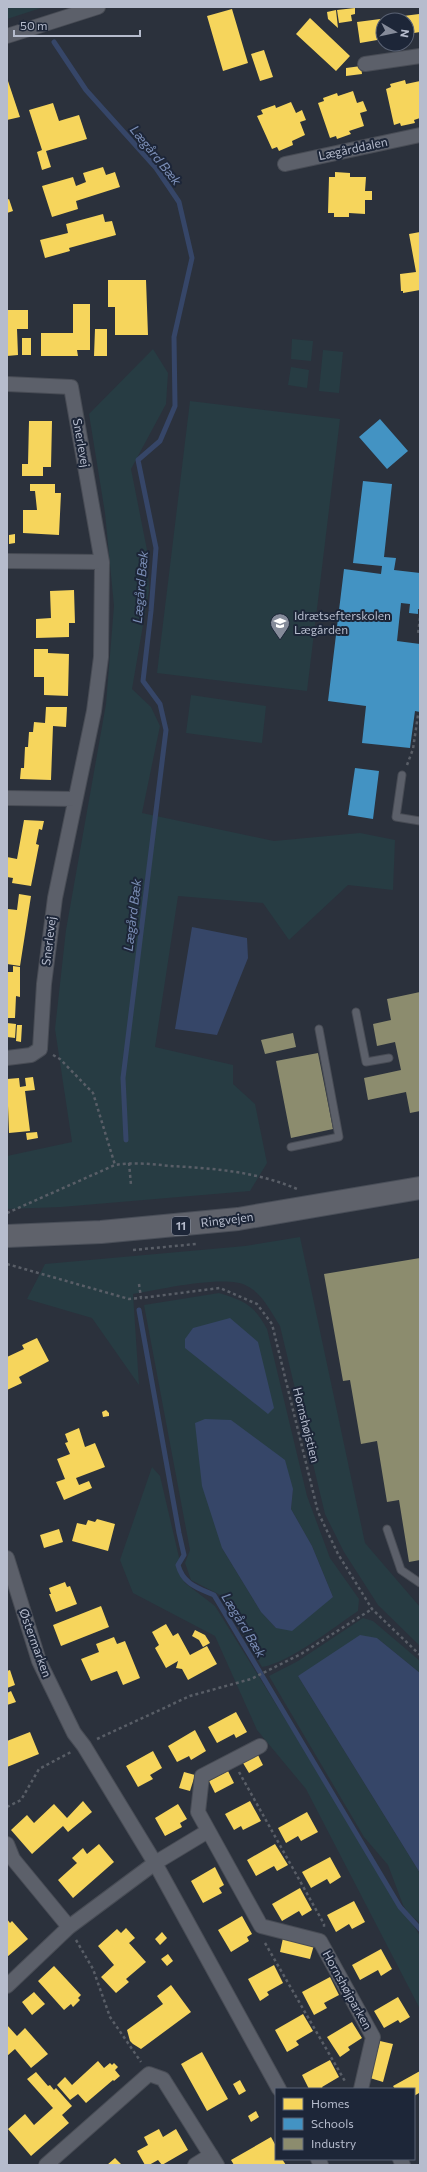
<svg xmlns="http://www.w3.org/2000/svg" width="427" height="2172" viewBox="0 0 427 2172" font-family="Commissioner,sans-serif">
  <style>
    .green { fill: #273c43; fill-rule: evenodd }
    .water { fill: #364668 }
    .homes { fill: #f6d55c }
    .schools { fill: #4393c3 }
    .industry { fill: #8c8c6e }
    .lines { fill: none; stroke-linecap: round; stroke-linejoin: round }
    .stream { stroke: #364668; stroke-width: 5 }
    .service-casing { stroke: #484c55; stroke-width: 9 }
    .minor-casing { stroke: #484c55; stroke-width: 16 }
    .primary-casing { stroke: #494e58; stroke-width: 24 }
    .path { stroke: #595e67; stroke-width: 2.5; stroke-dasharray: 3 3; stroke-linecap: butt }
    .service { stroke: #5c606a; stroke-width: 7 }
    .minor { stroke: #5c606a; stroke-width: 14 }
    .primary { stroke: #5f626b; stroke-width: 22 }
    .labels { text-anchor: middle; stroke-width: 4; stroke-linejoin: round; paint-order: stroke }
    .shield { fill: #1d2638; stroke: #888fa0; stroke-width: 1 }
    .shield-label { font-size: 11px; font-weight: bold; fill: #b6bccd }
    .street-label { font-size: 12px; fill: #b6bccd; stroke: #1d2638 }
    .poi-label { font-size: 12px; fill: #b6bccd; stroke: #1d2638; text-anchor: start }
    .water-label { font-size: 13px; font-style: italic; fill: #7b8eb6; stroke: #1d2638 }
  </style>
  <rect width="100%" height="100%" fill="#2b313c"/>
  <path class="green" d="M7 7H44L7 19Z
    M292 339 313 341 311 361 291 359Z
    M153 349 168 373 166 404 131 469 147 550 149 590 132 689 151 707 160 726 142 813 274 841 360 833 395 840 393 890 348 885 289 940 263 903 178 896 155 1047 233 1065V1084L255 1104 267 1163 250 1191 61 1207 7 1209V1156L72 1142 55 1029 66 930 106 704 114 606 105 513 89 414Z
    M323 350 343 352 339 393 319 391Z
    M291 367 309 370 307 388 288 385Z
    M190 401 340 419 307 691 157 673Z
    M191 695 266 706 262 743 186 733Z
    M300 1237 365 1543 420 1607V1646L378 1605 344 1552 325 1514 280 1326C271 1312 262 1293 247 1286 226 1274 158 1290 133 1294L139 1385 92 1318 27 1299 45 1264 245 1246Z
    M219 1293C245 1301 254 1305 267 1329L307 1496 330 1558 359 1599 358 1611C334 1627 289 1663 262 1667L222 1596 191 1580 185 1563 190 1550 144 1305ZM293 1489 291 1509 312 1546 333 1597 276 1628 261 1612 222 1548Z
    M152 1467 160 1476 185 1583 215 1606 420 1936V2009L306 1789 257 1730 215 1636 133 1593 120 1560Z
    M363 1618 373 1621 420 1661V1673L377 1638 298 1676 420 1873V1923L409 1914 403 1905 388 1865 364 1837 269 1676 298 1661Z"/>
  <path class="water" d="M192 927 247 938 248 958 217 1035 175 1029Z
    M230 1318 258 1342 274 1408 268 1414 185 1348V1339L193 1328Z
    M205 1419 231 1420 285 1460 293 1489 291 1509 312 1546 333 1597 292 1631 276 1628 261 1612 222 1548 202 1486 195 1423Z
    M360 1635 377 1638 420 1673V1873L298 1676Z"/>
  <path class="homes" d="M355 8V14L351 15 352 21 339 23 337 10Z
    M232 9 248 63 223 71 207 16Z
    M336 10 338 28 328 19 327 12Z
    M419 14 420 32 414 33V35L407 36V20H383V39L360 43 357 22Z
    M310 18 350 56 336 71 296 34Z
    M264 50 273 77 260 81 251 54Z
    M361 66 362 74 346 76V68Z
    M405 80 406 84 420 81V118L414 120 415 123 401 126 400 123 394 125 386 89 391 87 390 84Z
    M8 81 20 117 7 120V82Z
    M353 91 357 103 363 101 367 111 360 113 364 126 349 131 351 134 337 139 336 136 330 138 318 103 324 101 323 98 337 93 338 96Z
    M291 102 296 113 302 110 306 120 300 122 305 135 292 141 293 145 279 151 277 147 272 149 257 116 263 114 261 110 275 105 276 108Z
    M53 103 59 121 79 115 87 139 46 151 51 167 42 170 37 152 42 150 29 110Z
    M103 167 106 175 115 172 120 187 76 201 78 209 52 217 42 186 73 177 76 186 86 182 83 173Z
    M335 172 350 173V177H366L365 191H372V200H365V214L349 213V217H334V213H328L329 177H335Z
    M9 199 13 211 7 213V200Z
    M103 214 105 222 112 221 116 235 69 248 70 251 45 258 40 240 68 233 66 224Z
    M420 232V290L403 293V291H401L400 274 416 272 409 234Z
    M108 280H146L148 335H115V307H108Z
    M73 304H90V350H77L78 356H41V333H73Z
    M7 310H28V329H17L18 355 7 356Z
    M95 329H107V356H94Z
    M22 338H31V355H22Z
    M29 421H52L51 467H43V476H22V464H28Z
    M30 484H55V493H61L59 535 23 533V510H37L35 491H30Z
    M15 534V543L9 544V535Z
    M74 590 75 623H69V637L36 638V619L51 618 50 591Z
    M34 649H48V653L69 654 68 696 44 695V677H34Z
    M46 707H67L66 727 53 726 51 780 20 779 21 768H24L25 747H28L29 732H33L34 722 45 723Z
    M24 820 44 821 42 830 39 829 36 844 39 845 31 886 12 883 13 878 7 877V857L17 859Z
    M19 894 31 896 20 966 7 964 8 909 17 910Z
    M13 966 20 967V997L16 996 15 1018H7V972H13Z
    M7 1023 16 1024 15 1038 7 1037Z
    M17 1025H22L21 1042 16 1041Z
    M33 1077 35 1090 25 1091 30 1131 9 1133 7 1079 19 1078 20 1087 26 1086 25 1078Z
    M37 1132 38 1138 27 1140 26 1133Z
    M37 1338 49 1361 19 1377 22 1383 7 1390V1357L24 1349 22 1345Z
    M106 1410 109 1413V1416L103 1417 102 1412Z
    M79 1428 85 1447 95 1443 105 1467 76 1478 79 1485 89 1481 92 1488 64 1500 56 1482 65 1479 57 1459 70 1454 65 1443 68 1442 65 1434Z
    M97 1519 115 1524 108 1551 72 1541 77 1523 86 1525 88 1520 95 1522Z
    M59 1529 63 1542 44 1548 40 1535Z
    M65 1582 67 1587 70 1586 77 1604 56 1612 49 1594H51L49 1588Z
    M101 1606 109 1627 61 1646 53 1625Z
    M166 1624 173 1636 178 1633 190 1655 207 1646 217 1664 188 1680 182 1669 176 1668 178 1661 166 1668 155 1648 159 1645 152 1632Z
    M195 1630 205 1635 210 1643 203 1647 199 1640 192 1636Z
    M114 1637 117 1644 125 1641 140 1678 123 1685 117 1671 91 1681 81 1659 99 1652 96 1644Z
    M10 1670 15 1685 7 1688V1671Z
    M11 1691 16 1702 7 1705V1693Z
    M236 1712 247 1732 236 1738 234 1734 217 1743 208 1727Z
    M195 1730 206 1751 191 1760 189 1756 177 1762 168 1746Z
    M30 1732 39 1754 7 1767V1741Z
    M153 1751 162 1768 150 1775 153 1779 138 1787 126 1766Z
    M258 1755 263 1765 249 1773 243 1763Z
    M228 1771 234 1783 215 1793 209 1781Z
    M184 1772 195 1775 190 1791 179 1788Z
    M83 1801 92 1812 68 1832 63 1826 32 1854 11 1830 27 1815 34 1823 54 1804 67 1818Z
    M250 1801 261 1821 243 1830 241 1826 234 1830 225 1814Z
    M178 1804 187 1819 180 1823 182 1827 165 1836 155 1818Z
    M307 1812 318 1832 301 1841 298 1836 286 1843 278 1828Z
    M99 1844 114 1862 73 1898 58 1880 77 1863 72 1858 83 1848 87 1854Z
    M275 1844 288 1865 277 1871 274 1866 256 1876 247 1860Z
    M330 1857 341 1877 330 1884 327 1879 311 1888 302 1872Z
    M215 1867 224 1885 219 1888 222 1893 203 1903 191 1881Z
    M300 1888 312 1910 302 1916 299 1911 282 1921 272 1904Z
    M354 1901 365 1922 352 1929 349 1924 336 1932 327 1915Z
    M242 1916 252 1934 247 1937 249 1941 231 1952 218 1930Z
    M7 1919 10 1923 12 1921 28 1939 7 1957Z
    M126 1928 135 1938 129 1943 146 1962 126 1979 129 1982 116 1993 101 1977 114 1965 98 1946 117 1929 121 1933Z
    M162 1932 167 1938 160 1945 155 1939Z
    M283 1938 314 1945 310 1959 280 1952Z
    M381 1949 392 1969 381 1976 378 1970 360 1980 352 1965Z
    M168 1954 173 1961 167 1966 161 1959Z
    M274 1965 283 1983 267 1992 269 1995 260 2001 248 1979Z
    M54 1966 81 1995 78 1998 80 2000 73 2007 71 2004 64 2010 38 1981Z
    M330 1977 339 1995 324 2003 327 2008 314 2015 302 1992Z
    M171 1985 191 2012 141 2049 133 2044 130 2041 127 2030 163 2004 157 1996Z
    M34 1992 45 2004 32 2015 22 2002Z
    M398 1997 410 2017 400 2023 398 2020 384 2028 374 2011Z
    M303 2014 313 2031 296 2041 299 2045 287 2052 275 2030Z
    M352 2022 362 2038 348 2047 350 2050 340 2057 327 2037Z
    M7 2025 17 2036 25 2028 48 2054 31 2068 15 2049 7 2056Z
    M380 2041 393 2044 383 2082 370 2078Z
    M202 2052 228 2099 207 2111 181 2064Z
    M330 2060 339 2077 322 2087 323 2089H309L302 2075Z
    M98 2061 104 2068 110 2063 112 2065 114 2063 118 2067 115 2070 120 2076 114 2081 113 2080 86 2103 78 2094 70 2100 57 2085 65 2077 72 2085Z
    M420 2071V2095L419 2093 414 2096V2089H395L393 2086Z
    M36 2072 48 2086 50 2085 54 2090 56 2088 72 2106 62 2115 69 2123 31 2156 8 2129 25 2114 34 2125 53 2108 27 2079Z
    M240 2080 246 2091 239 2095 233 2084Z
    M256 2111 259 2117 251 2122 248 2116Z
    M159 2129 163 2137 176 2129 188 2150 162 2165 158 2160 149 2165H145L137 2151 148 2145 144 2137Z
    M271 2137 276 2146V2159H282L286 2165H234L231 2160Z
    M115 2158 122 2165H107Z"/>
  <path class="schools" d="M380 419 408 451 387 469 359 437Z
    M363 481 392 484 384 557 396 558 394 570 420 573V609H418V614L409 613 410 604 401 603 397 641 420 644V712L415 711 410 748 362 743 366 706 328 701 344 569 381 574 382 566 353 563Z
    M355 768 379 771 373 819 348 815Z"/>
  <path class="industry" d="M420 992V1111L410 1113 406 1092 368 1100 364 1078 401 1070 395 1042 377 1046 373 1024 391 1020 387 999Z
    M293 1033 296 1047 265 1054 261 1040Z
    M318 1053 333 1129 291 1138 276 1061Z
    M420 1258V1560L409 1562 399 1500 387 1502 377 1441 361 1444 350 1380 343 1381 324 1274Z"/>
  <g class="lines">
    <path class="stream" d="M54 42 86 90 156 168 179 202 192 258 174 337 175 406 160 441 138 460 156 548 151 611 143 681 160 704 166 730 123 1078 126 1140
      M139 1310 179 1533 184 1555 178 1565C183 1584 198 1588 214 1595L400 1907 420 1929"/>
    <g class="service-casing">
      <path id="service" d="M402 775 396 817 420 821
        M356 1012 366 1062 389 1058
        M291 1147 339 1137 319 1029
        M387 1529 401 1570 420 1583"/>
    </g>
    <g class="minor-casing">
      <path id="minor" d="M7 36 98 7
        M365 64 420 56
        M285 164 420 135
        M7 384 71 387 102 562 101 657 94 711 55 898 44 984 40 1049 31 1055 7 1058
        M7 561 102 562
        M7 798 75 799
        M7 1558 39 1661 74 1733 84 1746 155 1863 279 2089
        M260 1746 202 1776 198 1812 261 1926 320 1941 373 2037 361 2089
        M7 1844 13 1859 69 1927
        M7 1986 69 1927 155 1863 208 1831
        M318 2159 321 2165
        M400 2159 403 2165
        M46 2165 149 2074 163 2079 217 2165
        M195 2165 211 2155"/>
    </g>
    <g class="primary-casing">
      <path id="primary" d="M7 1236 101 1232 238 1219 420 1188"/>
    </g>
    <path class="path" d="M420 618 418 634H420
      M407 765 413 749 418 715H420
      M53 1055 60 1059 93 1093 115 1165
      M129 1163 131 1185
      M7 1213 115 1165C133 1162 152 1164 170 1166 213 1168 258 1172 297 1189
      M133 1250 196 1244
      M7 1264 129 1299 141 1298
      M139 1284 141 1298 220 1288 257 1304 272 1324 318 1512 338 1554 372 1609 420 1655
      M97 1739 190 1696 251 1679 301 1654 372 1609
      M239 1772 324 1924V1927
      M7 1807 21 1800 39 1769 71 1752
      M76 1940 93 1969 110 2017 141 2062
      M265 1943 346 2083"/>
    <use href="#service" class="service"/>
    <use href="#minor" class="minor"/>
    <use href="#primary" class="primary"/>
  </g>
  <defs>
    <g id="school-pin" transform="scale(1)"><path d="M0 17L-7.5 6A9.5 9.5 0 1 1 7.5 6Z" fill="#858b9a" stroke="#1d2638"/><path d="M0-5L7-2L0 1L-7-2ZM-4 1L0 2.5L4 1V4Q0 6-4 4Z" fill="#fff"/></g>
  </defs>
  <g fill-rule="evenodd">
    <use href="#school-pin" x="280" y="623"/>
  </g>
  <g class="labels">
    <rect class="shield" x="172" y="1217" width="18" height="18" rx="3"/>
    <g class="shield-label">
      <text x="181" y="1230">11</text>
    </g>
    <g class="street-label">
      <text transform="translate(353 149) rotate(-12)" y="4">Lægårddalen</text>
      <text transform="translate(81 443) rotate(80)" y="4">Snerlevej</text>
      <text transform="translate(49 941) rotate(-83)" y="4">Snerlevej</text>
      <text transform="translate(227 1220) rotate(-7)" y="4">Ringvejen</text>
      <text transform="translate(306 1425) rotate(76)" y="4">Hornshøjstien</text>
      <text transform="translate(35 1643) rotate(70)" y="4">Østermarken</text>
      <text transform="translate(347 1990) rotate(61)" y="4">Hornshøjparken</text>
    </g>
    <g class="poi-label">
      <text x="294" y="620">Idrætsefterskolen<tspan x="294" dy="14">Lægården</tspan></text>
    </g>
    <g class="water-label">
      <text transform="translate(156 155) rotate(51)" y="5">Lægård Bæk</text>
      <text transform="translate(140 587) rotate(-85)" y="5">Lægård Bæk</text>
      <text transform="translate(132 915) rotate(-83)" y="5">Lægård Bæk</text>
      <text transform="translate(244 1625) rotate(59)" y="5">Lægård Bæk</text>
    </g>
  </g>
  <rect width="427" height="2172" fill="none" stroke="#b6bccd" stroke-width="16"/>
  <rect x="275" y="2088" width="140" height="72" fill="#1d2638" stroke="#5a6274"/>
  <rect x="283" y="2098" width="20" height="12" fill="#f6d55c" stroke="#5a6274"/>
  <text x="311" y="2108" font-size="12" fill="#b6bccd">Homes</text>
  <rect x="283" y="2118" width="20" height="12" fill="#4393c3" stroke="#5a6274"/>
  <text x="311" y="2128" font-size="12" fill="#b6bccd">Schools</text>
  <rect x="283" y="2138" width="20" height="12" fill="#8c8c6e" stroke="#5a6274"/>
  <text x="311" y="2148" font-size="12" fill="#b6bccd">Industry</text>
  <g transform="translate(395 32) rotate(99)"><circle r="19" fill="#1d2638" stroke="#5a6274"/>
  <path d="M0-3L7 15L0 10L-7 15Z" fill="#858b9a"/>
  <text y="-6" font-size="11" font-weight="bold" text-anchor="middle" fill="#b6bccd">N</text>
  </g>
  <path d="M14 30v6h126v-6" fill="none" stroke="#b6bccd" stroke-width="2"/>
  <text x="20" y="30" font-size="12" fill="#b6bccd" stroke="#1d2638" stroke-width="3" paint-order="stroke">50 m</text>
</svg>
